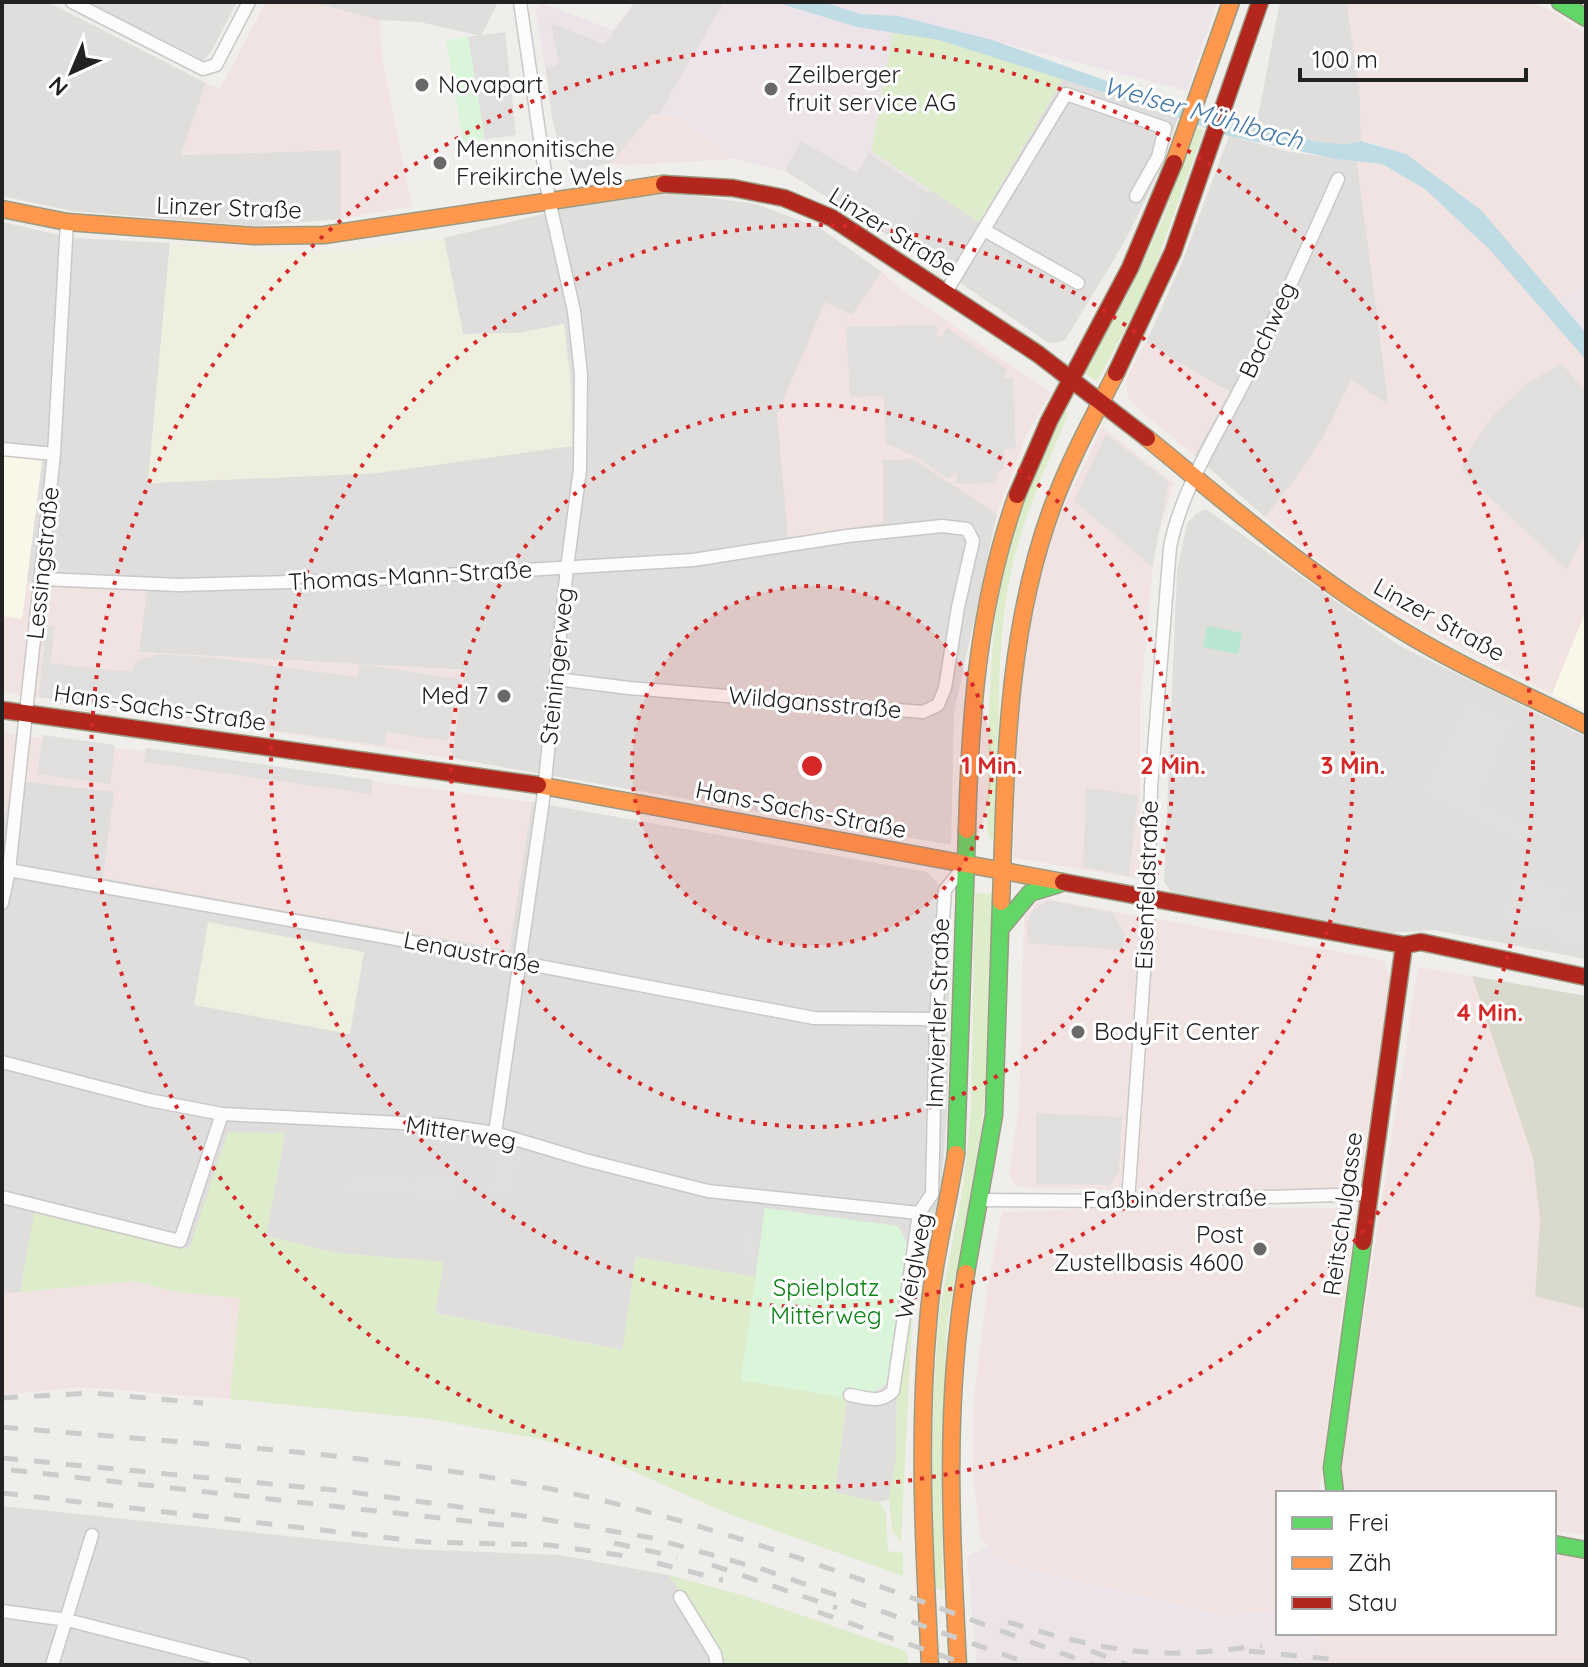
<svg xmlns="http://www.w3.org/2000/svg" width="1588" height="1667" viewBox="0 0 1588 1667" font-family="Quicksand,sans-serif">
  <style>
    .residential { fill: #dfdedc }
    .commercial { fill: #f1e3e1 }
    .industrial { fill: #ede4e9 }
    .education { fill: #f8f7e8 }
    .construction { fill: #d9d9cd }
    .farmland { fill: #efefdf }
    .grass { fill: #ddeccb }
    .park { fill: #daf5da }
    .pitch { fill: #b7e6d2 }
    .parking { fill: #e0dfde }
    .water { fill: #bfdbe3 }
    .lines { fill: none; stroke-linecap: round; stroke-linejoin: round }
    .street-casing { stroke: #c9c8c7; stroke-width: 15 }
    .fast-casing { stroke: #999a82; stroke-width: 19 }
    .slow-casing { stroke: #999a82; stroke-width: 19 }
    .jam-casing { stroke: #999a82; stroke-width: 19 }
    .street { stroke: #fdfcfc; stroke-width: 12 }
    .fast { stroke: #63d668; stroke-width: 16 }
    .slow { stroke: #ff974d; stroke-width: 16 }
    .jam { stroke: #b3261e; stroke-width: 16 }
    .rail { stroke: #ccc; stroke-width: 5; stroke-dasharray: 16 16; stroke-linecap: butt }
    .ring { fill: none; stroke: #d62828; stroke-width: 4; stroke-dasharray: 4 8 }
    .poi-dot { fill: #6a6968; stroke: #fff; stroke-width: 3 }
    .labels { text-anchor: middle; stroke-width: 6; stroke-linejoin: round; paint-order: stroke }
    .poi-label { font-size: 24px; fill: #222; stroke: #fff; text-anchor: start }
    .street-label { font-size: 24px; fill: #222; stroke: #fff }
    .park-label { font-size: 24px; fill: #0c8416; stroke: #fff }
    .water-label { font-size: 26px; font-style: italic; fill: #4a7aab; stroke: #fff }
    .centre { fill: #d62828; stroke: #fff; stroke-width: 4 }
    .ring-label { font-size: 24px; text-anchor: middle; font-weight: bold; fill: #d62828; stroke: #fff; stroke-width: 6; stroke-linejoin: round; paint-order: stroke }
  </style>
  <rect width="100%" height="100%" fill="#f0eeeb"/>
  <path class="residential" d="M2 2H48L206 83 181 155 341 150V219L256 226 72 211 2 196Z
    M87 2H237L210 54 203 60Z
    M311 2H498L481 36 420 22 379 20Z
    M1280 2H1347L1360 94 1361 141 1345 144 1319 142 1256 127Z
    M1063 79 1178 118 1162 165 1124 243 1065 340 1056 343H1049L904 245 929 189 979 221Z
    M1229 136 1290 152 1357 161 1389 406 1351 381 1324 436 1295 480 1265 517 1194 455 1229 392 1146 343 1183 260Z
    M675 193 756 204 820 228 882 272 852 315 825 303 882 460 913 458 997 514 954 713 951 845 451 758 465 670 139 652 147 590 27 582 42 461 2 455V222L73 238 170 243 148 483 378 473 564 325 518 333 463 334 444 238 576 206Z
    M1206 509 1398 645 1586 737V959L1434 930 1391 933 1172 893 1164 882 1177 571 1187 524 1196 514Z
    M13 780 115 791 104 878 509 950 532 802 927 872 951 898 947 1114 942 1180 933 1233H920L917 1250 765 1208 756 1277 636 1257 623 1350 435 1313 443 1262 338 1253 266 1236 285 1133 189 1249 35 1213 20 1292 2 1294V827Z
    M889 1381 897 1383 896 1459 889 1499 879 1502 835 1493 847 1398 878 1390Z
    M2 1506 410 1549 560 1555 669 1575 722 1659 723 1665H2Z"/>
  <path class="commercial" d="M266 2H311L379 20 383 64 412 206 341 219V150L181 155 206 83 220 89Z
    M1347 2H1529L1556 13 1586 35V286L1542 309 1586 360V611L1552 694 1428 631 1342 579 1265 517 1295 480 1324 436 1351 380 1389 405 1357 161 1381 164 1425 189 1464 225 1481 210 1377 144 1361 141 1360 94Z
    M653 114 681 117 734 159 629 165 611 163Z
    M882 272 905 292 1051 393 1027 434 997 514 913 459 883 460V523L788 538 777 415 825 302 852 315Z
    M1146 343 1229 393 1194 455 1139 410 1128 397 1126 387 1129 372Z
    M1102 427 1174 483 1155 543 1140 706V879L1014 858 1015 735 1025 638 1054 528Z
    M27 582 147 590 139 652 466 670 451 758 2 692V616L22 618Z
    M2 733 532 802 509 950 103 878 114 792 13 780 2 827Z
    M1047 899 1383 960 1391 979 1362 1169 1357 1179 1325 1191 1145 1195 1109 1190 1020 1187 1015 1185 1009 1173 1019 1108 1024 918 1035 904Z
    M1418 967 1472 976 1533 1158 1540 1220 1535 1295 1586 1309V1535L1554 1531V1493H1344L1338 1485Z
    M1131 1207 1345 1208 1354 1212 1319 1493H1278V1611L1225 1616 1008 1564 996 1557 980 1536 973 1474V1407L988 1284 1002 1212Z
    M134 1281 176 1292 241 1298 230 1399 83 1387 2 1395V1294Z
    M1554 1554 1586 1560V1665H1318L1320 1647 1315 1633H1554Z"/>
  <path class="industrial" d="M634 2H1217L1187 91 899 16 858 27 893 31 871 151 929 189 904 245 785 171 734 159 681 117 653 114 611 163 581 169 571 165 559 148 535 9 542 3 613 30Z
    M1586 286V334L1559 300Z
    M987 1546 996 1557 1008 1564 1225 1616 1278 1611V1633H1315L1320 1647 1318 1665H977L967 1557Z"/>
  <path class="education" d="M2 455 42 460 22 619 2 616Z
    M1586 611V711L1552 694Z"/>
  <path class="construction" d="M1472 976 1586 996V1309L1535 1296 1540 1220 1533 1158Z"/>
  <path class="farmland" d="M444 238 463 334 518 333 564 324 571 384 572 446 378 473 148 483 170 243 283 254 358 249Z
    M208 922 364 952 350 1034 194 1005Z"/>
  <path class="grass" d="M893 31 939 40 1063 79 979 222 871 151Z
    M1196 128 1204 130 1148 286 1097 382 1084 372 1131 288 1164 216Z
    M1065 412 1068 413 1066 420C1042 475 1018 529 1008 588 993 671 1003 757 993 840H991L987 830C990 736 985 629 1011 538 1023 497 1042 458 1059 419Z
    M975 893 992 894 986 1082 981 1131 947 1324 941 1477 943 1591 933 1586 931 1489 934 1390 939 1312 963 1187 971 1110Z
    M228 1132 285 1133 266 1236 338 1253 444 1262 435 1313 622 1350 636 1257 756 1277 741 1380 847 1398 835 1492 879 1502 886 1513 888 1551 903 1553V1576L729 1514 601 1457 539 1439 430 1419 230 1399 240 1298 176 1292 134 1281 20 1292 34 1213 189 1249Z
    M920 1233H926L913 1304 901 1543 892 1530 889 1499 896 1459 897 1383Z
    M669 1575 745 1596 906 1651 909 1665H723L722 1659Z"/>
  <path class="park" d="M468 37 485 139 463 142 446 40Z
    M765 1208 898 1226 909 1247 889 1381 871 1394 847 1398 741 1380Z"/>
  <path class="pitch" d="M1207 626 1242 633 1238 654 1203 647Z"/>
  <path class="parking" d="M636 2H724L659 114H652L611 163 581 169 571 165 559 148 551 111 546 68 559 65 551 23 604 44Z
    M505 32 516 135 485 139 468 37Z
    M801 141 857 173 869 153 928 192 904 245 785 171Z
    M937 325V336L941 337 947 328 1008 370 1003 378H1013L1016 448 1004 450V468L997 473V483L956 484 957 472 948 479 917 457 885 443 884 396 850 397 846 327Z
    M1561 363 1586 392V532L1567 570 1461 470 1474 442 1493 416 1524 386Z
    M1106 434 1169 482 1152 567 1074 501Z
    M45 626H54L51 663 115 671H132L137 660 161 654 208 657 357 677 360 664 459 679 448 741 387 732 384 746 39 697Z
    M1467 696 1516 723 1482 799 1537 828 1527 849 1415 795Z
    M43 735 115 745 110 784 37 774Z
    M146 748 373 780 371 794 144 762Z
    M1086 788 1138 795 1129 876 1083 867Z
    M1510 871 1569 886 1567 907 1586 913V953L1556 947 1555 936 1499 923Z
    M1048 900 1113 913 1125 934 1122 950 1028 943 1027 923 1032 911Z
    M1036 1113 1122 1117 1119 1172 1110 1185 1036 1184Z
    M348 1141 352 1142 350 1169 414 1177 416 1171 463 1177 459 1205 343 1192Z
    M492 1151 524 1158 512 1197 486 1192Z
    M746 1214 761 1218 754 1266 740 1261Z"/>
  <path class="water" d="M775 2H824L860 14 899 16 992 40 1121 86 1236 118 1281 134 1319 142 1345 144 1361 141 1406 154 1481 210 1586 333V360L1491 251 1425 189 1382 164 1336 159 1229 136 1140 104 939 40 857 27Z"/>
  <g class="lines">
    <g class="street-casing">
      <path id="street" d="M72 2 203 69 216 65 249 2
        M984 230 1078 283
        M946 292 1066 94 1165 128 1158 157 1136 196
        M2 449 54 454
        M43 579 179 585 358 580 693 560 847 536 942 526 967 529 973 541 958 607 945 688 938 705 923 712 629 688 557 679
        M9 870 380 936 814 1018 936 1019
        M2 903 9 870 54 454 67 222
        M2 1062 149 1100 222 1114 441 1125 495 1133 585 1160 708 1191 919 1213
        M495 1133 543 800 567 568 580 469 581 374 574 311 549 200 520 2
        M2 1197 180 1241 222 1114
        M981 1200 1128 1201 1370 1194
        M1128 1201 1148 916 1151 787 1170 547C1182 487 1218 434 1245 380 1278 314 1308 246 1338 179
        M850 1395C866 1398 881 1404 893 1391L919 1213 932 1194 936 1019 945 890 966 864
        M680 1597 715 1654 717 1665
        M2 1611 67 1620 244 1665
        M52 1665 92 1535"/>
    </g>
    <g class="fast-casing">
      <path id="fast" d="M1560 2 1586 18
        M1001 928 1030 893 1059 884
        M956 1154 967 830
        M966 1273 994 1115 1001 902
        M1335 1493 1332 1468 1363 1242
        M1554 1544 1586 1550"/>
    </g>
    <g class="slow-casing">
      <path id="slow" d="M1174 163 1231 2
        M2 209 67 222 254 236 324 235 664 184
        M1147 438C1229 505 1310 576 1401 630 1459 666 1525 694 1586 725
        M538 785 1063 882
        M967 830C970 715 978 604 1017 495
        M1001 902C1006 767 1005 634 1053 505 1070 459 1094 416 1116 373
        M930 1665C924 1551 918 1437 928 1323 932 1267 947 1210 956 1154
        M958 1665C951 1534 944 1403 966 1273"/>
    </g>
    <g class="jam-casing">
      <path id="jam" d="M664 184 733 188 784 198 832 218 1038 354 1147 438
        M1116 373 1173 252 1260 2
        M1017 495 1049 421 1130 268 1174 163
        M2 710 538 785
        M1063 882 1404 945 1363 1242
        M1404 945 1421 942 1586 977"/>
    </g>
    <use href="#street" class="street"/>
    <use href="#fast" class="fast"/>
    <use href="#slow" class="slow"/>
    <use href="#jam" class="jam"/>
    <path class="rail" d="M2 1398 91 1393 203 1403
      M2 1427C178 1443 356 1451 531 1485 724 1522 909 1598 1094 1665
      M2 1458 344 1491 531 1517 652 1538 765 1570 1033 1665
      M11 1470 520 1527
      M2 1493 425 1542 549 1545 626 1556
      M614 1543 677 1557
      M657 1563 723 1580
      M712 1565 837 1608
      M818 1612 968 1665
      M1008 1622C1055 1637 1114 1652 1164 1653 1197 1654 1230 1649 1262 1646
      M1091 1651 1128 1665
      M1249 1651 1330 1659"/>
  </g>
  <circle cx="812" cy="766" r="180" fill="#d62828" fill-opacity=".12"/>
  <g class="ring">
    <circle cx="812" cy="766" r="180"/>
    <circle cx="812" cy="766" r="361"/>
    <circle cx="812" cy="766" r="541"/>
    <circle cx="812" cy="766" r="721"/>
  </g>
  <g class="poi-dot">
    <circle cx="422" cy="85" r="8"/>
    <circle cx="771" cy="89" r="8"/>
    <circle cx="440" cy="163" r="8"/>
    <circle cx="504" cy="696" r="8"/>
    <circle cx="1078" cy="1032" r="8"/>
    <circle cx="1260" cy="1249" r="8"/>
  </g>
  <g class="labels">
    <g class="poi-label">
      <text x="787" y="83">Zeilberger<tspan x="787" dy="28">fruit service AG</tspan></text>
      <text x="438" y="93">Novapart</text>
      <text x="456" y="157">Mennonitische<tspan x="456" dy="28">Freikirche Wels</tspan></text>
      <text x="488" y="704" text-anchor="end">Med 7</text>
      <text x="1094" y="1040">BodyFit Center</text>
      <text x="1244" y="1243" text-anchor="end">Post<tspan x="1244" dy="28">Zustellbasis 4600</tspan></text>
    </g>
    <g class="street-label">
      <text transform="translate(229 208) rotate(2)" y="8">Linzer Straße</text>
      <text transform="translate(893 232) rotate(32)" y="8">Linzer Straße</text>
      <text transform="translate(1268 330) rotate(-65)" y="8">Bachweg</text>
      <text transform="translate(43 563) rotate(-84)" y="8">Lessingstraße</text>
      <text transform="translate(410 576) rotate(-3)" y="8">Thomas-Mann-Straße</text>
      <text transform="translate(1439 620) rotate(29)" y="8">Linzer Straße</text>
      <text transform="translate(557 666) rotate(-84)" y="8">Steiningerweg</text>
      <text transform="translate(815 703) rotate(5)" y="8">Wildgansstraße</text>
      <text transform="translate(160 708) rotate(8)" y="8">Hans-Sachs-Straße</text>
      <text transform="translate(801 810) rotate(11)" y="8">Hans-Sachs-Straße</text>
      <text transform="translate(1147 885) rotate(-88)" y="8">Eisenfeldstraße</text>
      <text transform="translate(472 953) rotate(11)" y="8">Lenaustraße</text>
      <text transform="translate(938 1013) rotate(-88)" y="8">Innviertler Straße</text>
      <text transform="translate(461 1133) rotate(9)" y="8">Mitterweg</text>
      <text transform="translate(1175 1199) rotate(-1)" y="8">Faßbinderstraße</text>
      <text transform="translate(1343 1214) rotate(-82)" y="8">Reitschulgasse</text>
      <text transform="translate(914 1266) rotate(-79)" y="8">Weiglweg</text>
    </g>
    <g class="park-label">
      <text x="826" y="1296">Spielplatz<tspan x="826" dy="28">Mitterweg</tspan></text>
    </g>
    <g class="water-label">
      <text transform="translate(1203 113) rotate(16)" y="9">Welser Mühlbach</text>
    </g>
  </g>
  <circle cx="812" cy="766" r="12" class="centre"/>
  <g class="ring-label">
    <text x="992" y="774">1 Min.</text>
    <text x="1173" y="774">2 Min.</text>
    <text x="1353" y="774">3 Min.</text>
    <text x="1490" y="1021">4 Min.</text>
  </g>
  <rect width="1588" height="1667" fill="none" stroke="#222222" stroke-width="8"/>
  <rect x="1276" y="1491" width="280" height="144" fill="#ffffff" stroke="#a7a7a7" stroke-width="2"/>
  <rect x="1292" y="1517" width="40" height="12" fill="#63d668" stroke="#a7a7a7" stroke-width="2"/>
  <text x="1348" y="1531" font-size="24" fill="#222222">Frei</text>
  <rect x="1292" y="1557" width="40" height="12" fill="#ff974d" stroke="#a7a7a7" stroke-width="2"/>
  <text x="1348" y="1571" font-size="24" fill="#222222">Zäh</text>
  <rect x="1292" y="1597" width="40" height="12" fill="#b3261e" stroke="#a7a7a7" stroke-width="2"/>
  <text x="1348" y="1611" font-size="24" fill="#222222">Stau</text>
  <g transform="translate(72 72) rotate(224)" stroke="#ffffff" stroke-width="6" paint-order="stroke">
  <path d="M0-6L14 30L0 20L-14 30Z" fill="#222222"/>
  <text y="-12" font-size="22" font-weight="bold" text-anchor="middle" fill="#222222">N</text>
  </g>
  <path d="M1300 68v12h226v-12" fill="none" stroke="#222222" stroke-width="4"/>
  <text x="1312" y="68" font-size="24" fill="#222222" stroke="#ffffff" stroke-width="6" paint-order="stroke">100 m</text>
</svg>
